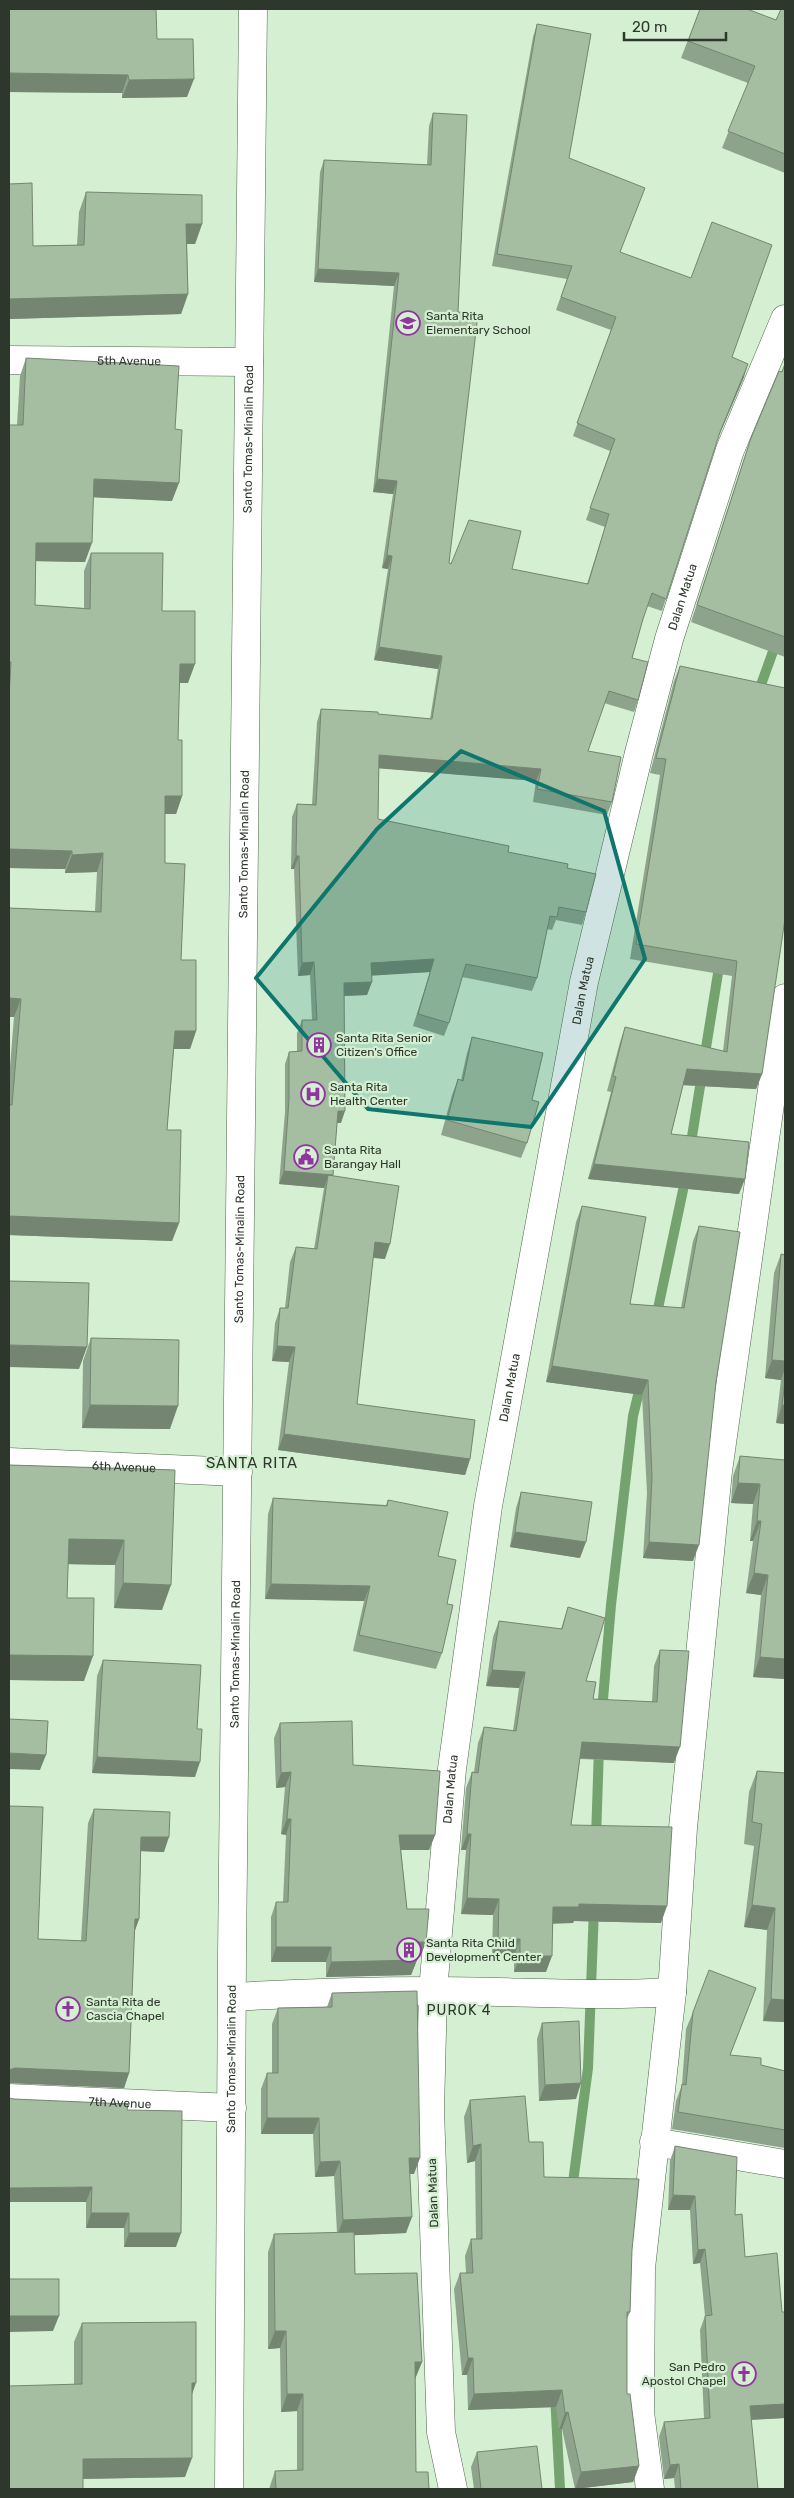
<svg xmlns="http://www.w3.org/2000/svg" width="794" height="2498" viewBox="0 0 794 2498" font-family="Rubik,sans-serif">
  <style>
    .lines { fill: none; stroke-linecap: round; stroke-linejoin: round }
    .stream { stroke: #75a36f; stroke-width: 10 }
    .street-casing { stroke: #4f664d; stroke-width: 29 }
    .secondary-casing { stroke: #4f664d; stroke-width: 29 }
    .street { stroke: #fff; stroke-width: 28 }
    .secondary { stroke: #fff; stroke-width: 28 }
    .wall { fill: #8ea38b }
    .shaded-wall { fill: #748571 }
    .building { fill: #a5bea2; stroke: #748571 }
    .marked { fill: #0f766e; fill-opacity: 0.2; stroke: #0f766e; stroke-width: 4; stroke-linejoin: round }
    .labels { text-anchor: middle; stroke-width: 4.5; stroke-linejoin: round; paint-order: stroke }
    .poi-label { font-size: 12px; fill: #2d372c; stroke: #d5efd2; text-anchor: start }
    .street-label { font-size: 12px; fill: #2d372c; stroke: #d5efd2 }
    .neighbourhood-label { font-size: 14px; letter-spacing: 1px; fill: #2d372c; stroke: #d5efd2 }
    .quarter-label { font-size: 15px; letter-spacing: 1px; fill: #2d372c; stroke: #d5efd2 }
  </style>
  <rect width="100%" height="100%" fill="#d5efd2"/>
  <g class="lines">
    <path class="stream" d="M757 696 785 618
      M704 1060 720 961
      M690 1149 702 1074
      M656 1318 686 1176
      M602 1711 611 1605 633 1416 641 1383
      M596 1838 599 1748
      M572 2190 588 2068 594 1908
      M555 2395 560 2489"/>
    <g class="street-casing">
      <g id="street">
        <path id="s1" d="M9 360 249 362"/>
        <path id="s2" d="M9 1462 238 1472"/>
        <path d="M233 1997C300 1993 367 1991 434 1991 513 1991 593 1997 672 1992"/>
        <path id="s3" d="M9 2098 232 2108"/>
        <path d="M654 2142 785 2164"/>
        <path id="s4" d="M453 2489 441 2432 430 2110 433 1991 452 1769 488 1506 584 982 639 753 669 639 730 450 785 319"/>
        <path d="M650 2489 640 2412 641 2268 672 1992 683 1828 718 1471 785 998"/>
      </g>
    </g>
    <g class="secondary-casing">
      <g id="secondary">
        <path id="s5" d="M229 2489 232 1956 253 9"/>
      </g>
    </g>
    <use href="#street" class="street"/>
    <use href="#secondary" class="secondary"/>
  </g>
  <path class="wall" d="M700 9 776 20 785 9V173L722 148 748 83 681 58Z
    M537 24 569 158 620 252 732 357 744 377 717 440 662 611 647 606 643 619 632 658 638 700 634 712 604 703 588 751 612 802 607 815 533 802 536 781 379 768 378 819 567 868 586 912 582 925 556 920 552 930 547 929 537 978 532 991 462 977 449 1023 444 1036 413 1026 430 972 372 975 367 995 344 996 341 1123H337L333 1176 385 1259 373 1258 357 1404 470 1459 465 1475 278 1450 289 1362 272 1361 275 1323 280 1308H285L290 1262 296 1247 314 1249 324 1188 279 1184 285 1112V1064L289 1052 297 1051V1033L302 1020H312L310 975 298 976 294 869H291L292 817 297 804H312L317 722 321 709 430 719 438 669 374 660 388 569 382 568 393 494 373 492 394 286 314 282 320 172 324 160 427 165 429 126 433 113 458 312 449 563 512 569 587 584 605 527 586 520 610 451 573 436 611 330 556 310 567 279 492 266 533 37Z
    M157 39 187 97 122 98V93L9 92Z
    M9 184 33 246 77 245 79 212 86 192 202 224 195 244H187L188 294 181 314 9 319Z
    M26 358 175 429 172 501 93 497 85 562 36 561 35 605 84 608V571L91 553 162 611 188 683H179L178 740 182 796 176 814H165V863L181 960 196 1031 190 1049H174L167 1130 179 1223 172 1241 9 1235V1079L14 1017 9 908 95 911 97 872 65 873V869L9 868V425H17L20 376Z
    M785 364V657L691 622 751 438Z
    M680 666 785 688V923L783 928 762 1074 756 1089 683 1085 671 1134 739 1194 588 1179 611 1092 607 1091 620 1042 625 1027 723 1051 732 976 630 959 660 775 650 773 674 681Z
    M472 1037 532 1100 527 1143 521 1158 441 1135 452 1095 458 1079 461 1080 467 1053Z
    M582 1206 630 1304 681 1308 693 1241 699 1226 716 1382 693 1561 643 1558 647 1493 642 1395 546 1382 576 1222Z
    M781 1254 785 1255V1424L776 1423 781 1380 765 1378 774 1273Z
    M91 1338 170 1429 82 1428 83 1361Z
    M740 1456 785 1460V1679L753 1677 761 1595 746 1593 753 1541H750L753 1504 731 1503 733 1476Z
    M9 1465 175 1470 162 1610 114 1608 115 1565 68 1564 67 1598 84 1681 9 1680Z
    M521 1492 580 1558 510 1547 516 1508Z
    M273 1498 386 1505 388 1500 438 1556 447 1604 442 1653 436 1669 353 1651 364 1601 265 1599 268 1514Z
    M568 1607 586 1681 593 1699 652 1702 654 1666 660 1650 674 1763 580 1759 571 1825 661 1923 574 1921 573 1923H553L546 1972H514V1956L492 1955 493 1915 461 1914 466 1850H461L466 1788 472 1772H474L478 1743 484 1727 513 1731 519 1688 486 1686 493 1637 499 1621 561 1629Z
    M103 1660 197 1729 195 1777 92 1773 97 1676Z
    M280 1723 353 1765 435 1835 429 1850H401L407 1909 426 1942 420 1957H416L417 1960 411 1975 326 1977V1962H271V1917L276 1902H283L286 1835 281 1834 285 1787 276 1788 274 1738Z
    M757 1771 785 1773V2022L763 2021 767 1930 744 1927 754 1846 744 1844 749 1792Z
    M9 1806 38 1939 81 1941 88 1823 94 1809 164 1852 141 1851 139 1919 134 1933 129 2073 124 2088 9 2083Z
    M332 1993 414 2174H410L406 2233 354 2235 355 2274 422 2362 415 2379 416 2472 429 2489H269L275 2471 297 2470V2411L281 2412 280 2348 268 2349V2252L274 2234 337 2233 334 2176 315 2177 313 2134H261V2089L267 2073H272V2024L278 2008 327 2007Z
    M749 2005 730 2055 761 2065 785 2071V2148L672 2129 676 2101 682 2085 686 2029 693 2012Z
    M542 2023 576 2099 539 2101 537 2039Z
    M14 2099 127 2110 176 2247H124V2228H86V2202Z
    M470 2100 529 2142 544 2177 632 2250 630 2312 627 2319V2394L639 2466 633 2482 575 2489 562 2429 559 2430 556 2407 468 2410 467 2375H462L454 2289 460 2273H466L465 2256 471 2239H476L475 2161 467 2163 464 2117Z
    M675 2146 735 2215 745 2257 782 2312H785V2418L751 2420 758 2489H675L674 2478 664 2479 659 2437 664 2422 704 2419 700 2330 705 2316 700 2263 693 2264 690 2210H668L670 2161Z
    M82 2323 192 2394 185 2477 83 2479 74 2384V2342Z
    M477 2452 542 2489H474L471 2467Z"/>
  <path class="shaded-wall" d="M9 73 128 75 122 93 9 92Z
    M194 79 187 97 122 98 129 80Z
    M186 224H202L195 244H179Z
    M318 269 399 273 394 286 314 282Z
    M188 294 181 314 9 319V299Z
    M748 364 744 377 715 445 720 432Z
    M94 479 179 483 172 501 87 497Z
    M377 479 397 481 393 494 373 492Z
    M36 543H92L85 562 29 561Z
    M387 555 392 556 388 569 382 568Z
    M379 647 442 656 438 669 374 660Z
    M180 664H195L188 683H173Z
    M379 755 541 769 536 781 375 768Z
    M165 796H182L176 814H159Z
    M9 849 72 851 65 869 9 868Z
    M103 853 97 872 65 873 72 855Z
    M296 856H299L294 869H291Z
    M434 959 430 972 367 976 371 963Z
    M314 962 310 975 298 976 302 963Z
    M372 982 367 995 339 996 344 983Z
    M9 998 21 999 14 1017H9Z
    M175 1031H196L190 1049H169Z
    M687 1069 762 1074 756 1089 681 1085Z
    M338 1111H345L341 1123H334Z
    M594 1164 745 1179 739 1194 588 1179Z
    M284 1171 328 1175 324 1188 279 1184Z
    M9 1216 179 1223 172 1241 9 1235Z
    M375 1242 390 1244 385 1259 369 1257Z
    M9 1345 87 1347 79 1369 9 1367Z
    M277 1346 295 1347 289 1362 272 1361Z
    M772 1360 785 1361V1368L781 1380 765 1378Z
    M552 1366 648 1380 642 1395 546 1382Z
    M90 1405 178 1406 170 1429 82 1428Z
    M782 1405H785V1424L776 1423Z
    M284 1434 470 1459 465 1475 278 1450Z
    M738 1483 760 1484 753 1504 731 1503Z
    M757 1521H761L753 1541H750Z
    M515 1532 586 1542 580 1558 510 1547Z
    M69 1539 124 1540 115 1565 60 1564Z
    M649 1542 699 1545 693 1561 643 1558Z
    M754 1573 768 1575 761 1595 746 1593Z
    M123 1583 171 1585 162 1610 114 1608Z
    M271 1584 370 1586 364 1601 265 1599Z
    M9 1655 93 1656 84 1681 9 1680Z
    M760 1657 785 1659V1679L753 1677Z
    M492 1670 525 1672 519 1688 486 1686Z
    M582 1742 680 1747 674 1763 576 1758Z
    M9 1753 46 1755 40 1770 9 1769Z
    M97 1757 200 1762 195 1777 92 1773Z
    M291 1772 285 1787 276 1788 281 1773Z
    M287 1819H291L286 1835 281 1834Z
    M467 1834H471L466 1850H461Z
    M399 1835H435L429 1850H393Z
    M141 1837H169L164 1852 136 1851Z
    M467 1898 499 1899 493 1915 461 1914Z
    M579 1904 667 1906 661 1923 574 1921 573 1923 547 1924 553 1907Z
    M752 1905 775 1908 767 1930 744 1927Z
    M135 1919H139L134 1933Z
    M498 1939H520L514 1956 492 1955Z
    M416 1942H426L420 1957H411Z
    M276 1947H331L326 1962H271Z
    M520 1956H552L546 1972H514Z
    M417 1960 411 1975 326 1977 331 1962Z
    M771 1999 785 2000V2022L763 2021Z
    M15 2068 129 2073 124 2088 9 2083V2070Z
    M581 2083 576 2099 539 2101 545 2085Z
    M267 2118H319L313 2134H261Z
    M481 2144 475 2161 467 2163 473 2146Z
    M409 2158H420L414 2174H404Z
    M340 2161 334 2176 315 2177 320 2162Z
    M92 2187 86 2202H9V2188Z
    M673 2195 695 2196 690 2210H668Z
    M91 2213H129L124 2228H86Z
    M412 2217 406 2233 337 2236 343 2220Z
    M129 2233H181L176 2247H124Z
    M705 2249 700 2263 693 2264 698 2250Z
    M9 2316H59L53 2331 9 2332Z
    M275 2331H286L280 2348 268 2349Z
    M468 2358H473L467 2375H462Z
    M415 2362H422L415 2379Z
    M192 2383H196L189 2403Z
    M562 2390 556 2407 468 2410 474 2394Z
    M287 2394H303L297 2411 281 2412Z
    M785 2404V2418L745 2420 750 2406Z
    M568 2412 562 2429 559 2430 565 2413Z
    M192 2458 185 2477 76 2479 83 2459Z
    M679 2464 674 2478 664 2479 670 2465Z
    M639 2466 633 2482 575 2489 581 2472Z"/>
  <path class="building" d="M9 9H156L157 39H193L194 79 129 80 128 75 9 73Z
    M700 9H747L776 20 781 9H785V154L728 131 755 66 688 41Z
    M537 24 591 34 569 158 645 188 620 252 691 278 712 222 772 245 732 357 748 364 720 432 666 599 652 593 643 619 632 658 648 662 638 700 609 691 588 751 621 757 612 802 537 789 541 769 379 755 378 819 509 846 508 852 568 864 567 868 596 874 586 912 559 907 557 917 550 916 537 978 466 964 449 1023 418 1014 434 959 371 963 372 982 344 983 345 1111H338L333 1175 284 1171 289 1099V1052L302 1051V1020H317L314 962 302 963 299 856H296L297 804 316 805 321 709 378 712V714L432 719 442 656 379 647 392 556 387 555 397 481 377 479 399 273 318 269 324 160 431 165 433 113 467 115 458 312 478 314 449 563 451 564 469 520 521 531 512 569 588 584 609 514 590 508 615 439 577 423 616 317 561 297 572 266 497 254Z
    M32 183 33 246 84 245 86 192 202 195V224H186L188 294 9 299V184Z
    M26 358 179 366 175 429 182 430 179 483 94 479 92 543H36L35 605 90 609 91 553H163L162 611H195V664H180L178 740H182V796H165V863L185 864 181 960H196V1031H175L167 1130H181L179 1223 9 1216V1105H12L21 999 9 998V908L101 912 103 853 72 855V851L9 849V697L11 662H9V425H23Z
    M785 364V637L697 605 751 438 779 371 782 372Z
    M680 666 785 688V919L762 1074 687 1069 671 1134 749 1142 745 1179 594 1164 616 1077 613 1076 625 1027 727 1052 737 961 636 944 666 759 656 758Z
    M472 1037 543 1053 532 1100 539 1102 527 1143 447 1120 458 1079 463 1081Z
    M328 1175 399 1186 390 1244 375 1242 357 1404 475 1420 470 1459 284 1434 295 1347 277 1346 280 1308H288L296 1247 317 1249Z
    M582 1206 646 1217 630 1304 684 1308 699 1226 740 1232 716 1382 699 1545 649 1542 652 1477 648 1380 552 1366Z
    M781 1254 785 1255V1361L772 1360Z
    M9 1281 89 1283 87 1347 9 1345Z
    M91 1338 179 1340 178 1406 90 1405Z
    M785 1381V1405H782Z
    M740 1456 785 1460V1659L760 1657 768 1575 754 1573 761 1521H757L760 1484 738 1483Z
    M9 1465 175 1470 171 1585 123 1583 124 1540 69 1539 67 1598H94L93 1656 9 1655Z
    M521 1492 592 1502 586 1542 515 1532Z
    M273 1498 387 1506 388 1500 448 1512 438 1556 456 1560 447 1604 453 1605 442 1653 359 1635 370 1586 271 1584Z
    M568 1607 605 1618 586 1681 596 1682 593 1699 657 1702 660 1650 689 1651 680 1747 582 1742 571 1825 672 1827 667 1906 579 1904V1907H553L552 1956H520V1939H498L499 1899 467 1898 471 1834H467L472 1772 478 1773 484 1727 516 1731 525 1672 492 1670 499 1621 562 1629Z
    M103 1660 201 1665 197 1729H202L200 1762 97 1757Z
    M9 1719 48 1721 46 1755 9 1753Z
    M352 1721 353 1765 440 1771 435 1835H399L407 1909H429L426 1942H416L417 1960 331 1962V1947H276V1902H288L291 1819H287L291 1772 281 1773 280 1723Z
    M757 1771 785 1773V2000L771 1999 775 1908 752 1905 762 1824 752 1822Z
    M9 1806 43 1807 38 1939 86 1941 94 1809 170 1812 169 1837H141L139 1919H135L129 2073 15 2068 9 2070Z
    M709 1970 756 1988 730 2055 761 2058V2065L785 2071V2130L678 2112 682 2084 686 2085 693 2012Z
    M417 1991 420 2158H409L412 2217 343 2220 340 2161 320 2162 319 2118H267V2073H278V2008L332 2007V1993Z
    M579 2021 581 2083 545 2085 542 2023Z
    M525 2096 529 2142H543L544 2177 639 2179 632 2250 630 2312H627V2394H630L639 2466 581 2472 568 2412 565 2413 562 2390 474 2394 473 2358H468L460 2273H473L471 2239H482L481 2144 473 2146 470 2100Z
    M9 2098 14 2099 128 2104 127 2110 182 2111 181 2233H129V2213H91L92 2187 9 2188Z
    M675 2146 737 2157 735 2215 742 2214 745 2257 777 2253 782 2312H785V2404L750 2406 758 2489H681L679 2464 670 2465 664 2422 710 2418 705 2316 712 2315 705 2249 698 2250 695 2196 673 2195Z
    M354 2232 355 2274 417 2273 422 2362H415L416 2472H428L429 2489H276L275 2471 303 2470V2394H287L286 2331H275L274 2234Z
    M9 2279H59V2316H9Z
    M196 2322V2383H192V2458L83 2459V2489H9V2386L82 2384V2323Z
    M537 2446 542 2489H481L477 2452Z"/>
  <path class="marked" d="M461 751 604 811 645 959 531 1127 368 1109 256 978 377 829Z"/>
  <defs>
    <g id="school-ring" transform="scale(1.25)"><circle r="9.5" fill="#d5efd2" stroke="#90349f" stroke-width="1.5"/><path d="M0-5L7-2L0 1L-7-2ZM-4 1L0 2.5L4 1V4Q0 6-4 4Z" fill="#90349f"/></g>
    <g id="building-ring" transform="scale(1.25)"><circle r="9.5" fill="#d5efd2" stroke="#90349f" stroke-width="1.5"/><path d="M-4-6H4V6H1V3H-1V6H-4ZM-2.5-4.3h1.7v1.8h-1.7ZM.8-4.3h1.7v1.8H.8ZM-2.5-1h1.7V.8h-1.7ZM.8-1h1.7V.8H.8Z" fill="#90349f"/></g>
    <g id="hospital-ring" transform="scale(1.25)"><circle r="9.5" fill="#d5efd2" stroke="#90349f" stroke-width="1.5"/><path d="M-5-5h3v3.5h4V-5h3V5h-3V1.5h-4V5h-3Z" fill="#90349f"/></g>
    <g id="civic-ring" transform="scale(1.25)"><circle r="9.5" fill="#d5efd2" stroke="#90349f" stroke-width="1.5"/><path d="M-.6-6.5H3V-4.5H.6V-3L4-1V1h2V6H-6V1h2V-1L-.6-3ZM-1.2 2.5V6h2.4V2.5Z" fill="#90349f"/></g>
    <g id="church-ring" transform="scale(1.25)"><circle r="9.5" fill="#d5efd2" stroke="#90349f" stroke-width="1.5"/><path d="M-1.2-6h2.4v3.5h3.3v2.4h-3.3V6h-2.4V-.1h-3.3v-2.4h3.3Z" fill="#90349f"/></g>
  </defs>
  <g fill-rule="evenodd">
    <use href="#school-ring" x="408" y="323"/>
    <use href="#building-ring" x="319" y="1045"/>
    <use href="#hospital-ring" x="313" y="1094"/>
    <use href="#civic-ring" x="306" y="1157"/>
    <use href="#building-ring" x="409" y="1950"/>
    <use href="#church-ring" x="68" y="2009"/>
    <use href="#church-ring" x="744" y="2374"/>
  </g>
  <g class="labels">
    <g class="poi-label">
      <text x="426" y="320">Santa Rita<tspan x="426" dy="14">Elementary School</tspan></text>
      <text x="336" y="1042">Santa Rita Senior<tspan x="336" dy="14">Citizen's Office</tspan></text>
      <text x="330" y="1091">Santa Rita<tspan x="330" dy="14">Health Center</tspan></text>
      <text x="324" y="1154">Santa Rita<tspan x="324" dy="14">Barangay Hall</tspan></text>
      <text x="426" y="1947">Santa Rita Child<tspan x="426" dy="14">Development Center</tspan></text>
      <text x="86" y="2006">Santa Rita de<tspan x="86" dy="14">Cascia Chapel</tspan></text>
      <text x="726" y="2371" text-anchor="end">San Pedro<tspan x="726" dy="14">Apostol Chapel</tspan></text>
    </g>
    <g class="street-label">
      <text dy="4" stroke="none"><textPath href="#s1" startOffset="120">5th Avenue</textPath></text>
      <text dy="4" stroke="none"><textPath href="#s5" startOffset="2050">Santo Tomas-Minalin Road</textPath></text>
      <text dy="4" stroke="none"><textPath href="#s4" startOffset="1918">Dalan Matua</textPath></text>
      <text dy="4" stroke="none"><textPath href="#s5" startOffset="1645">Santo Tomas-Minalin Road</textPath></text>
      <text dy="4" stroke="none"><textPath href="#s4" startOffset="1512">Dalan Matua</textPath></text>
      <text dy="4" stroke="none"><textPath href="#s5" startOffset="1240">Santo Tomas-Minalin Road</textPath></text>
      <text dy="4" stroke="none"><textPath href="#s4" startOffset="1108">Dalan Matua</textPath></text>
      <text dy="4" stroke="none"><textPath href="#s2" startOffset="115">6th Avenue</textPath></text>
      <text dy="4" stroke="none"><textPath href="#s5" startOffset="835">Santo Tomas-Minalin Road</textPath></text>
      <text dy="4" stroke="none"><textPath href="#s4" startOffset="702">Dalan Matua</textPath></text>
      <text dy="4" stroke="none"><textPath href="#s5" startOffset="430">Santo Tomas-Minalin Road</textPath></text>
      <text dy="4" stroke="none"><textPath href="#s3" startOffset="111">7th Avenue</textPath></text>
      <text transform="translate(433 2193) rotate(-92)" y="4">Dalan Matua</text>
    </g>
    <g class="neighbourhood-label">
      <text x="459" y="2015">PUROK 4</text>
    </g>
    <g class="quarter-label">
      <text x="252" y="1468">SANTA RITA</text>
    </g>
  </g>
  <rect width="794" height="2498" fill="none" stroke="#2d372c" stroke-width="20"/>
  <path d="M624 32v8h102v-8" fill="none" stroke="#2d372c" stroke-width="2.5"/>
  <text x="632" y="32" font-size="15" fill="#2d372c" stroke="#d5efd2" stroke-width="4" paint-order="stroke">20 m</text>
</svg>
